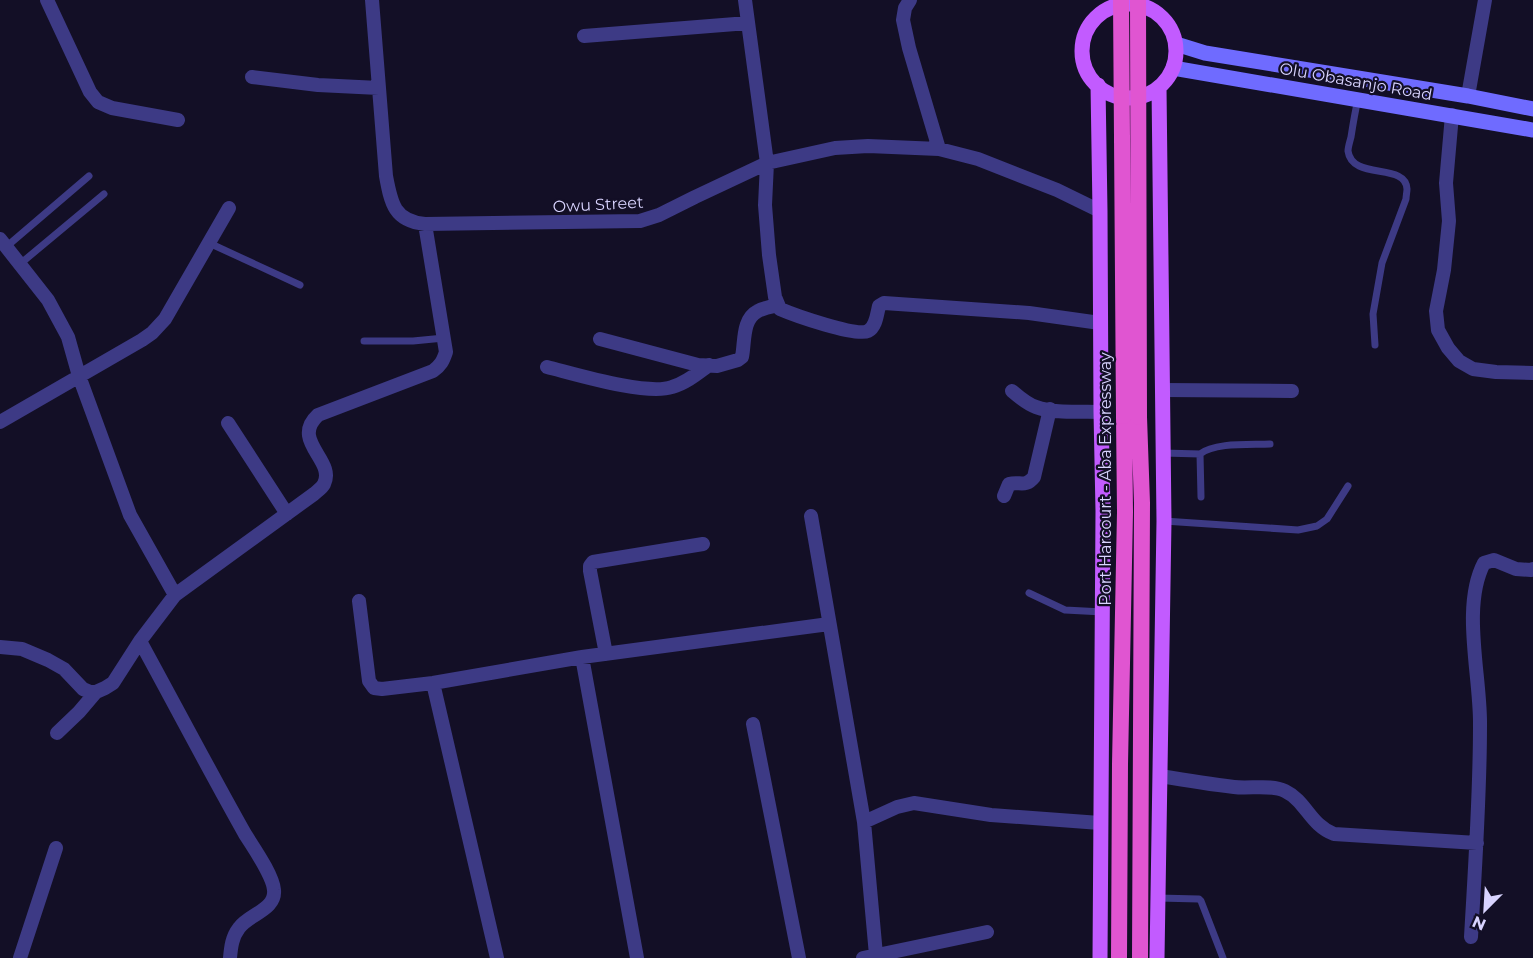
<svg xmlns="http://www.w3.org/2000/svg" width="1533" height="958" viewBox="0 0 1533 958" font-family="Montserrat,sans-serif">
  <style>
    .lines { fill: none; stroke-linecap: round; stroke-linejoin: round }
    .service { stroke: #3d3a85; stroke-width: 7 }
    .minor { stroke: #3d3a85; stroke-width: 14 }
    .secondary { stroke: #6f6bff; stroke-width: 15 }
    .primary { stroke: #c25bff; stroke-width: 15 }
    .trunk { stroke: #e055d1; stroke-width: 16 }
    .trunk-bridge { stroke: #e055d1; stroke-width: 16 }
    .labels { text-anchor: middle; stroke-width: 4.5; stroke-linejoin: round; paint-order: stroke }
    .street-label { font-size: 16px; fill: #d9d4ff; stroke: #130f26 }
  </style>
  <rect width="100%" height="100%" fill="#130f26"/>
  <g class="lines">
    <path class="service" d="M1358 99C1355 112 1353 124 1351 137 1350 141 1348 147 1348 151 1352 181 1406 162 1407 189 1407 192 1406 196 1406 199L1382 263 1373 314 1375 345
      M209 243 300 285
      M6 247 89 176
      M20 264 104 194
      M364 341H413L444 338
      M1163 453 1200 454 1201 497
      M1200 454C1215 442 1251 445 1270 444
      M1164 521 1298 530 1317 526 1327 519 1348 486
      M1029 593 1065 610 1103 612
      M1158 898 1199 899 1201 901 1223 958"/>
    <path class="minor" d="M47 0 90 92 98 102 112 108 178 120
      M372 0 386 176C391 203 394 221 425 224L640 221 659 215 695 197 767 163 835 148 868 146 939 149 978 159 1057 190 1100 211
      M745 0 767 163 765 205 769 255 775 297 780 309C794 315 856 337 868 331 876 327 877 314 879 306L884 303 1029 313 1100 323
      M910 0 905 8 903 20 909 48 939 149
      M584 36 748 23
      M252 77 318 85 379 88
      M1468 96 1485 0
      M1452 115 1446 183 1449 221 1444 270 1436 311 1438 330 1448 348 1459 361 1473 369 1496 372 1533 373
      M0 239 48 300 68 337 79 376 130 515 175 595
      M600 339 698 365 717 366 738 360 742 357C745 342 742 319 758 311 763 308 771 307 777 305
      M547 367C575 374 647 396 672 387 686 383 698 373 709 365
      M1163 390 1292 391
      M1012 391C1019 397 1027 404 1036 407 1056 414 1080 411 1101 412
      M0 422 142 340 152 333 165 319 229 208
      M228 423 287 514
      M1004 496 1009 484C1020 481 1025 488 1034 477L1050 409
      M811 516 864 822 876 955
      M359 601 369 681 374 688 382 689 433 683 582 657 829 624
      M140 641C175 705 209 770 245 834 253 847 273 875 274 890 276 910 249 914 239 928 232 937 231 947 230 958
      M0 647 22 649 48 660 64 669 83 689 90 692H96L105 688 113 683 140 641 175 595 314 494C317 491 322 488 324 484 336 460 290 441 318 415L433 371C441 365 443 361 446 352L425 224
      M606 654 590 571V566L593 562 703 544
      M582 657 637 958
      M433 683 497 958
      M753 724 799 958
      M57 733 79 712 96 692
      M1160 776C1184 780 1209 784 1234 787 1250 789 1271 784 1285 791 1306 801 1310 825 1334 834L1477 843
      M864 822 897 807 914 803 991 815 1100 823
      M1471 937C1475 867 1480 797 1480 726 1481 677 1461 607 1484 563L1494 560 1516 569 1531 570 1533 569
      M20 958 56 848
      M863 958 987 932"/>
    <path class="secondary" d="M1176 44 1205 53 1468 96 1533 109
      M1173 68 1533 130"/>
    <path class="primary" d="M1082 51a47 47 0 1 1 94 0a47 47 0 1 1-94 0Z
      M1098 85 1100 211 1101 412 1103 511 1100 958
      M1157 958 1164 521 1159 87"/>
    <path class="trunk" d="M1139 417 1142 503 1140 958
      M1119 958 1120 764 1125 512 1124 416"/>
    <path class="trunk-bridge" d="M1121 0 1124 416
      M1138 0 1139 417"/>
  </g>
  <g class="labels">
    <g class="street-label">
      <text transform="translate(1356 81) rotate(10)" y="6">Olu Obasanjo Road</text>
      <text transform="translate(598 204) rotate(-3)" y="6">Owu Street</text>
      <text transform="translate(1105 479) rotate(-90)" y="6">Port Harcourt - Aba Expressway</text>
    </g>
  </g>
  <g transform="translate(1485 910) rotate(204)" stroke="#130f26" stroke-width="4.5" paint-order="stroke">
  <path d="M0-4.5L10 22L0 15L-10 22Z" fill="#d9d4ff"/>
  <text y="-9" font-size="16" font-weight="bold" text-anchor="middle" fill="#d9d4ff">N</text>
  </g>
</svg>
